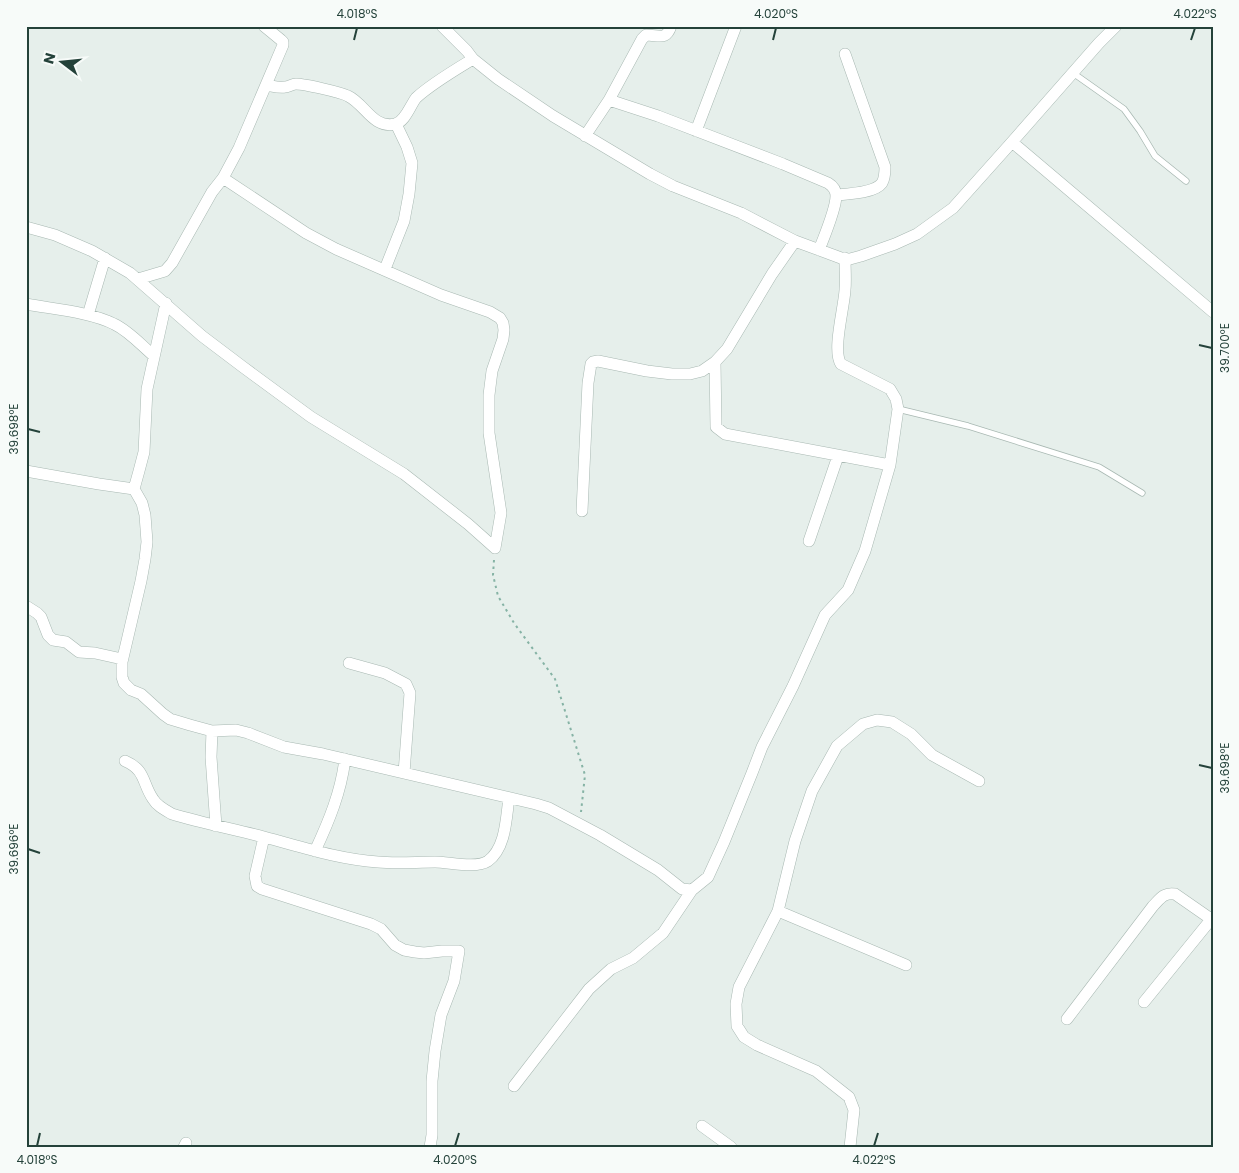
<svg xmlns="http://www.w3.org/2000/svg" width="1239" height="1173" viewBox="0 0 1239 1173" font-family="Poppins,sans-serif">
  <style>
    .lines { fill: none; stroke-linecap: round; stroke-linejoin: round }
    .lane-casing { stroke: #a8b8b2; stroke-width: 7 }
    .street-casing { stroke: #a8b8b2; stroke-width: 12 }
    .path { stroke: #86b3a5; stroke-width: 2; stroke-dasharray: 2.5 4; stroke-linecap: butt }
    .lane { stroke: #fff; stroke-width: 5.5 }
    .street { stroke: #fff; stroke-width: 11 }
    .ticks { fill: none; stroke: #24423a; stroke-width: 2 }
    .neatline { fill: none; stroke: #24423a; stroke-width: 2 }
    .ticks-label { font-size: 12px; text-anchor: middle; fill: #24423a }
  </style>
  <rect width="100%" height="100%" fill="#e6efeb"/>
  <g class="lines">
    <g class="lane-casing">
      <path id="lane" d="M1073 73 1124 109 1140 131 1155 156 1186 181
        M898 409 968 426 1099 467 1142 493"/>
    </g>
    <g class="street-casing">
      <path id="street" d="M442 26 467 51 473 59 498 79 553 116 650 174 673 186 741 213 795 241 841 258 850 259 861 256 895 244 917 234 953 208 1012 142 1099 43 1116 26
        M266 85C272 86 279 88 285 87 289 87 292 84 296 84 304 84 340 92 348 96 365 104 373 129 395 124 405 122 410 106 416 98 431 84 455 70 473 59
        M609 100 658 116 783 164 828 183C833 186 836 190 836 196 836 209 824 237 819 250
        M696 131 736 26
        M585 136 609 100 642 39 646 35C659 35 666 41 671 26
        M1012 142 1213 312
        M223 178 306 233 336 249 441 295 490 312 500 318 503 323 504 330 503 339 492 371 489 395V433L501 513 495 548
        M836 195C848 194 875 193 882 183 885 178 885 172 885 167L845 54
        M26 227 55 235 92 251 130 273 202 336 243 367 311 417 404 474 468 524 495 548
        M385 269 404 221 409 194 412 163 407 147 396 124
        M138 279 165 271 172 263 212 192 223 178 239 148 283 45V42L281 40 264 26
        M26 304C52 309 91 312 114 324 129 331 141 345 154 356
        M88 315 105 258
        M715 362 716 427 725 434 890 465
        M26 471 99 484 134 489 139 471 144 452 147 389 166 303
        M134 489 142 503 145 515 147 542 145 559 141 581 122 662V677L124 683 131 690 141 694 163 714 170 719 190 725 212 731 236 730 248 733 284 747 295 749 323 754 536 804 549 808 600 835 658 870 682 889 692 890 708 877 724 842 752 773 762 747 793 686 825 615 848 590 865 551 890 465 898 409 896 399 890 389 841 364C832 351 844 308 845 290 846 280 845 269 845 258
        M582 511 588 383 591 364 593 362 598 361 647 371 672 374H690L702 371 715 362 727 349 772 274 795 241
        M809 541 838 456
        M26 606 37 613 41 617 48 635 53 640 66 642 79 652 95 653 122 659
        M349 663 385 673 406 684 410 693 404 773
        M212 731 211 757 216 826
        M125 761C146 770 142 783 153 799 157 806 165 810 172 814 202 823 233 829 264 837 302 847 338 859 378 862 397 864 416 862 435 862 449 862 476 869 488 861 506 848 506 818 509 798
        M264 837 255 876 257 886 262 889 371 924 381 929 395 945 404 950 415 952 424 953 442 951H459L454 981 441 1015 435 1051 432 1081V1135L430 1147
        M315 851C329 821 341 792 345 759
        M778 911 906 965
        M1144 1002 1213 917
        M1067 1019 1153 906C1160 899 1164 892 1175 894L1211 919
        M514 1086 589 989 611 969 633 958 663 933 692 890
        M702 1126 731 1147
        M184 1147 186 1143
        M850 1147 854 1110 849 1097 816 1071 757 1045 744 1037 737 1026 736 1004 739 987 778 911 795 841 812 791 837 746 863 724 877 720 892 722 911 734 932 755 979 781"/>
    </g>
    <path class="path" d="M494 560 493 575 498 596 514 623 555 679 585 775 581 812"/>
    <use href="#lane" class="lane"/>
    <use href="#street" class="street"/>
  </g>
  <path class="ticks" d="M354 40 357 28M773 40 776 28M1191 40 1195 28M1199 345 1212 348M28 429 40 432M1199 765 1212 768M28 849 40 853M37 1146 40 1133M455 1146 459 1133M874 1146 878 1133"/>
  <rect width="1239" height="1173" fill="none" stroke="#f7fbf9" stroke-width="55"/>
  <g transform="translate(62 62) rotate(286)" stroke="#f7fbf9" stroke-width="4" paint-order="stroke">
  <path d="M0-4L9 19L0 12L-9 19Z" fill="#24423a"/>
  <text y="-8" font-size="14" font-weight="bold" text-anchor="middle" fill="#24423a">N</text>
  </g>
  <rect x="28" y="28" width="1184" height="1118" class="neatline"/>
  <g class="ticks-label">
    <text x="357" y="18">4.018°S</text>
    <text x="776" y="18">4.020°S</text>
    <text x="1195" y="18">4.022°S</text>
    <text transform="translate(1225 348) rotate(-90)" y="4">39.700°E</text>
    <text transform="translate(14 429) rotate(-90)" y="4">39.698°E</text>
    <text transform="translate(1225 768) rotate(-90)" y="4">39.698°E</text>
    <text transform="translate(14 849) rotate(-90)" y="4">39.696°E</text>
    <text x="37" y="1164">4.018°S</text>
    <text x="455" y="1164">4.020°S</text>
    <text x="874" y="1164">4.022°S</text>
  </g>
</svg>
